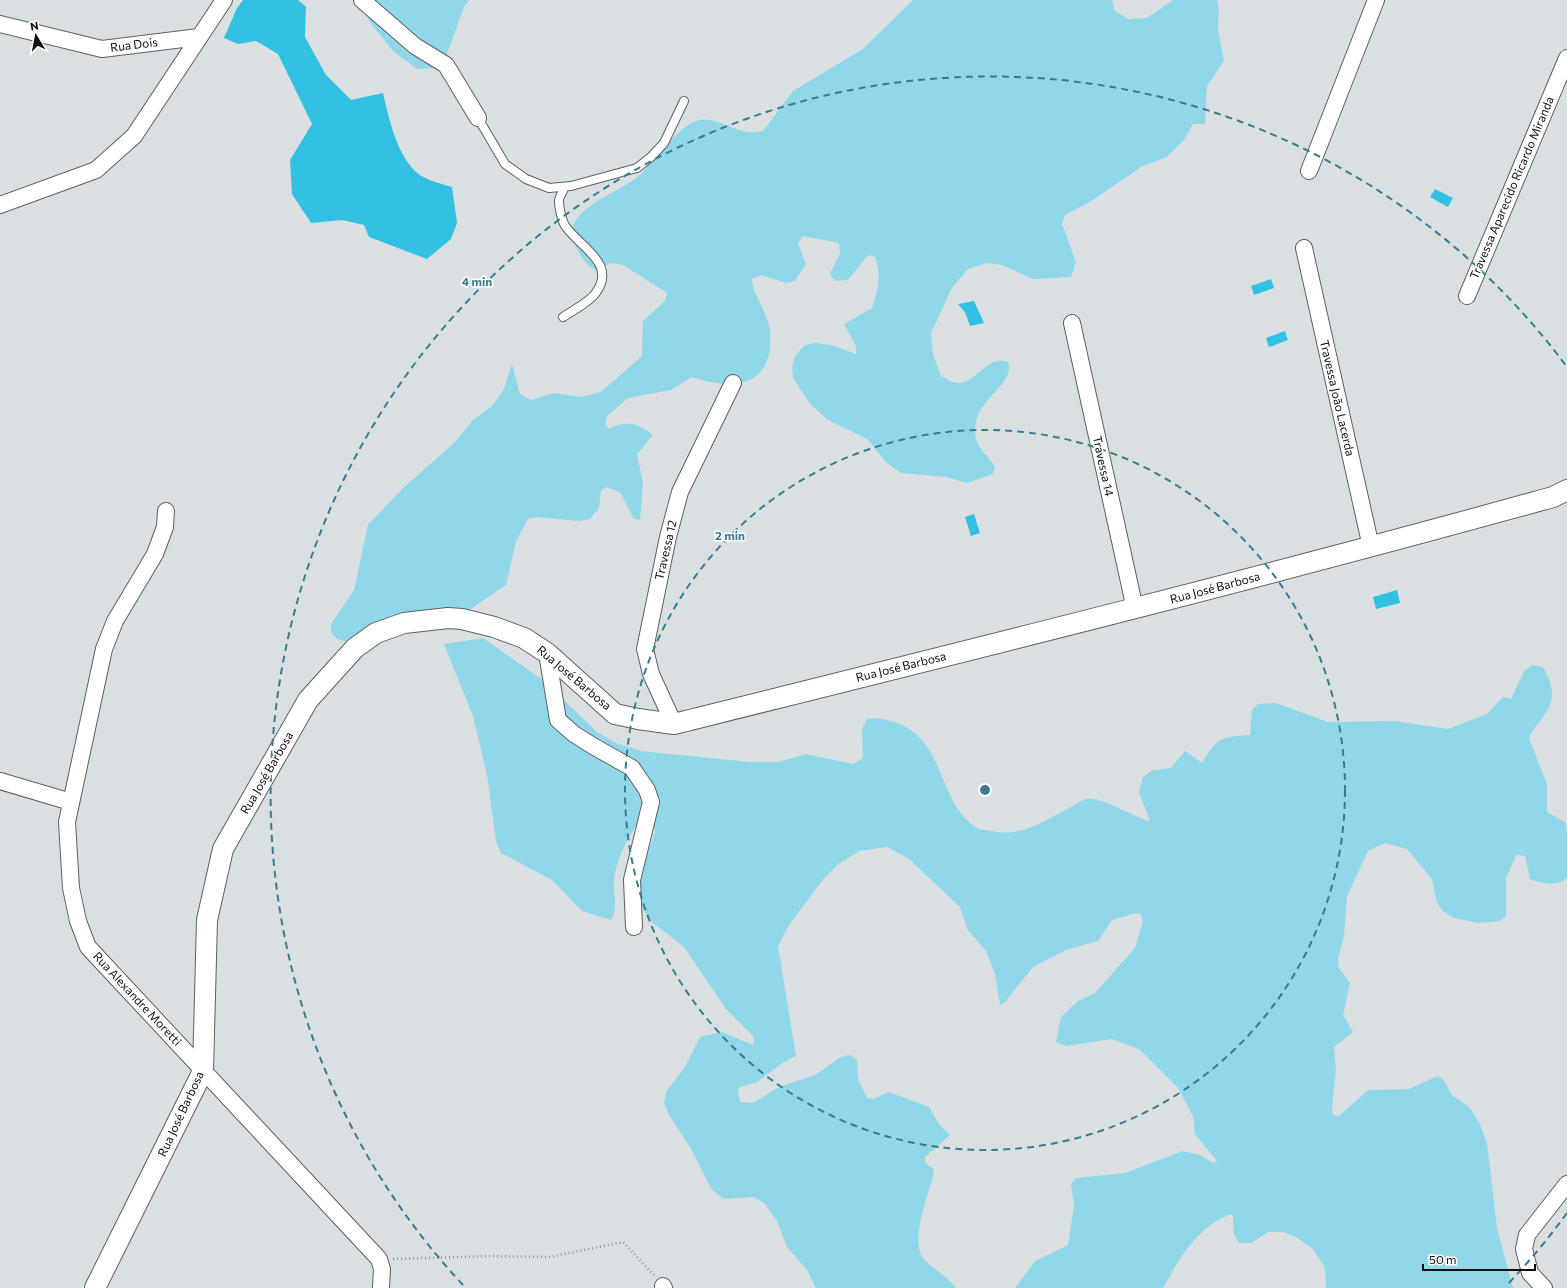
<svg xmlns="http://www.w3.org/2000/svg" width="1567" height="1288" viewBox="0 0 1567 1288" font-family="Commissioner,sans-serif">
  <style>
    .green { fill: #91d7ea }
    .water { fill: #32c1e2 }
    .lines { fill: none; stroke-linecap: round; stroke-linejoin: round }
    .service-casing { stroke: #5c6062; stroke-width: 10 }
    .minor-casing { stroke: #5c6062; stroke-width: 18 }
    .tertiary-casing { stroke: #5c6062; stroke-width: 22 }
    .path { stroke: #8f9394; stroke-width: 2.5; stroke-dasharray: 1 3; stroke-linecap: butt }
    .service { stroke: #fff; stroke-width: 8 }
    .minor { stroke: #fff; stroke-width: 16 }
    .tertiary { stroke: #fff; stroke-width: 20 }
    .ring { fill: none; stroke: #3a7c8e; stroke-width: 2; stroke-dasharray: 7 5 }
    .labels { text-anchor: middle; stroke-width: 3; stroke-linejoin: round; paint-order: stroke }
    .street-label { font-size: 12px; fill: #0e0f10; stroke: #fff }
    .centre { fill: #3a7c8e; stroke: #fff; stroke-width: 2 }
    .ring-label { font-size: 12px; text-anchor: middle; font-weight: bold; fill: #3a7c8e; stroke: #fff; stroke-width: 3; stroke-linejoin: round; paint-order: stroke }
  </style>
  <rect width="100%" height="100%" fill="#dae0e1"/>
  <path class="green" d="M363 0H469L464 7 446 57 435 68 417 69 393 51 369 21Z
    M913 0H1112L1115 11 1128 19 1147 18 1173 0H1217L1219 10 1218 29 1224 61 1207 86 1205 124H1193L1184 140 1167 157 1141 167 1090 202 1065 215 1062 224 1076 262 1071 277 1033 279 1002 265 987 263 968 269 952 288 931 333 933 354 941 376C948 380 956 385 964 382 979 377 990 355 1008 362 1017 387 968 399 976 439 978 448 990 459 995 466L993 474 967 483 946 477 901 473 887 463 867 439 828 420 811 405 793 378 792 367 795 356 805 345 815 343 831 345 856 354V346L844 324 872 308C878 290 882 275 875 257L868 255 848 280 835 281 830 274 840 253 839 243 803 236 798 244 806 264 795 281 786 283 761 275 752 279C753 295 764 307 768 322 771 330 770 338 770 346 767 391 724 388 692 377L671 390 628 398 607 416 605 423 609 429C625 420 639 423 653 435L637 454 643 483 640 520 634 519 620 492 606 487 601 491 599 508 590 519 579 521 536 517 528 519 516 541 506 585 466 612 348 642 337 639 331 632V624L354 590 368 525 401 490 454 443 473 420 493 405 504 389 512 364 520 394 531 400 554 393 581 397 601 392 642 356 643 321 665 301 667 293 623 265 611 263 596 270C584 263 583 259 576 247 556 209 621 194 641 174 654 161 680 125 696 121 716 115 729 130 748 132 753 133 759 131 763 131L793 91 863 49Z
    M483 638 544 681 597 732 616 743 641 751 749 762H778L806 754 853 764 863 758 862 729 867 719C877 717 884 719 894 722 948 740 935 801 977 828 982 830 987 830 992 831 1021 838 1046 820 1071 807 1076 805 1082 799 1087 799 1102 796 1132 817 1150 821L1139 792 1143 777 1153 770 1171 768 1185 751 1202 763C1217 737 1221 737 1250 735L1252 710 1258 704 1276 703 1328 722 1395 721 1448 729 1487 714 1503 697 1511 699 1524 671 1533 665 1543 667C1552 683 1557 698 1545 714 1539 723 1533 728 1529 738L1547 784V812L1565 822 1567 832V877C1558 888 1541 883 1530 879L1525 856 1516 855 1506 878V916L1500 921 1478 923 1454 918 1443 911 1437 903 1432 879 1407 849 1385 843 1368 851 1347 896 1344 936 1338 959 1339 968 1350 983 1343 1015 1353 1032 1334 1047 1336 1070 1332 1107 1333 1115 1339 1116 1368 1090 1409 1089 1437 1076 1443 1079 1452 1095 1469 1107 1479 1122 1487 1143 1497 1228 1513 1288H1326L1325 1268 1313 1249 1296 1237 1283 1232H1268L1251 1243H1239L1234 1234 1233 1216 1230 1214C1196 1229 1180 1257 1163 1288H1015L1035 1261 1068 1245 1074 1205 1071 1184 1076 1178 1125 1173 1183 1151 1200 1155 1213 1163 1217 1161 1195 1134 1193 1116 1178 1088 1139 1049 1112 1039 1066 1046 1056 1042 1061 1017 1078 1001 1095 993 1135 948 1143 921 1141 914 1136 913 1112 920 1098 941 1066 950 1033 967 1005 1002 1000 1005 995 974 986 951 968 930 960 907 908 858 887 847 859 851 837 865 821 882 789 925 778 946 796 1056 784 1062 757 1082 738 1088 740 1102 753 1103 779 1087 815 1075 841 1057 850 1055 857 1060 858 1079 867 1098 873 1099 889 1092 929 1107 939 1124 950 1135 925 1157V1163L933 1168 934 1173C929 1192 909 1243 924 1259 934 1270 947 1276 956 1288H816L807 1270 787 1247 777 1221 764 1203 754 1197 724 1199 712 1190 690 1147 669 1115 664 1103 666 1092 685 1067 700 1037 722 1032 753 1045 754 1037 726 1009 684 947 653 923 642 908 638 882 655 832 652 818 640 819C628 839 616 857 614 881 613 896 619 906 611 920L582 911 552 880 501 853 496 841 487 775 473 716 444 644Z"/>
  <path class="water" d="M243 0H298L306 7 305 37 326 75 351 100 383 93C389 120 399 165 425 178 434 182 443 184 452 187L457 223 451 239 427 259 369 237 364 225 342 220 311 223 292 194 290 160 312 124 278 54 256 41 238 44 224 38 237 8Z
    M1435 189 1453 198 1448 207 1430 197Z
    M1271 279 1274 288 1254 295 1251 286Z
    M974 301 984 323 970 326 965 312 958 304Z
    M1285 331 1288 340 1269 347 1266 338Z
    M974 514 980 533 971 536 965 517Z
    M1397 590 1400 603 1376 609 1373 597Z"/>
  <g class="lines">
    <g class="service-casing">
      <path id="service" d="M478 118 505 164 526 179 549 188 571 186 637 168 651 157 664 143 684 101
        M563 317C572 311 589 302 595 294 618 264 581 248 566 227 562 222 559 208 559 201 559 197 563 191 565 187"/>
    </g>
    <g class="minor-casing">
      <path id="minor" d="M362 0 415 46 446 65 478 118
        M0 24 102 49 199 37
        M1309 171 1376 0
        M0 205 96 170 134 136 224 0
        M1304 248 1371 547
        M1467 296 1567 58
        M1072 323 1135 609
        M166 511 165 527 155 554 115 621 104 649 67 822 71 888 78 921 88 947 379 1259 382 1269 381 1288
        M547 653 558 720 574 734 593 746 632 768 647 790 651 802 632 880 634 927
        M674 724 651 674 645 649 668 537 680 492 733 383
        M0 781 71 802
        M663 1286 664 1288
        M1544 1288 1530 1273 1524 1249 1527 1235 1567 1184"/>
    </g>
    <g class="tertiary-casing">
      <path id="tertiary" d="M95 1288 203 1071 207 920 223 849 308 700 355 648 376 633 404 623 448 618 462 619 494 627 524 638 547 653 615 714 638 719 674 724C967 651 1261 578 1553 497L1567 490"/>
    </g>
    <path class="path" d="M393 1259 489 1256 550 1257 623 1242 654 1275"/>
    <use href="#service" class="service"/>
    <use href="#minor" class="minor"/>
    <use href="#tertiary" class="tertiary"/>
  </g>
  <g class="ring">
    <circle cx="985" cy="790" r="360"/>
    <path d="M1567 1213A719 719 0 0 1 1507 1285M463 1285A719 719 0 1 1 1567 367"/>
  </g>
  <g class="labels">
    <g class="street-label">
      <text transform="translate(134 45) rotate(-7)" y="4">Rua Dois</text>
      <text transform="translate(1512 188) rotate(-67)" y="4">Travessa Aparecido Ricardo Miranda</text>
      <text transform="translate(1337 398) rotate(77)" y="4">Travessa João Lacerda</text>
      <text transform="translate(1103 466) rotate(78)" y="4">Travessa 14</text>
      <text transform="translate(666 550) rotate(-77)" y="4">Travessa 12</text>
      <text transform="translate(1215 588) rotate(-15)" y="4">Rua José Barbosa</text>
      <text transform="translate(901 667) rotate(-14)" y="4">Rua José Barbosa</text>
      <text transform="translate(574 678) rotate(40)" y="4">Rua José Barbosa</text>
      <text transform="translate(267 773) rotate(-60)" y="4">Rua José Barbosa</text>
      <text transform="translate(137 999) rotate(47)" y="4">Rua Alexandre Moretti</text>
      <text transform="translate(181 1114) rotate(-65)" y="4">Rua José Barbosa</text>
    </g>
  </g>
  <circle cx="985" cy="790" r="6" class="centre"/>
  <g class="ring-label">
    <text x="477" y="286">4 min</text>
    <text x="730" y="540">2 min</text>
  </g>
  <g transform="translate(36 36) rotate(350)" stroke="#ffffff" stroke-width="3" paint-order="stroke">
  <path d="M0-3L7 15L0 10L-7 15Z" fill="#0e0f10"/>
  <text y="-6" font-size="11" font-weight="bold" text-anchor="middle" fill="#0e0f10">N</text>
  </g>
  <path d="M1423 1264v6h112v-6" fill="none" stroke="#0e0f10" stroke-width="2"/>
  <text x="1429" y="1264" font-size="12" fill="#0e0f10" stroke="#ffffff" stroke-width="3" paint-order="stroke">50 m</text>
</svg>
